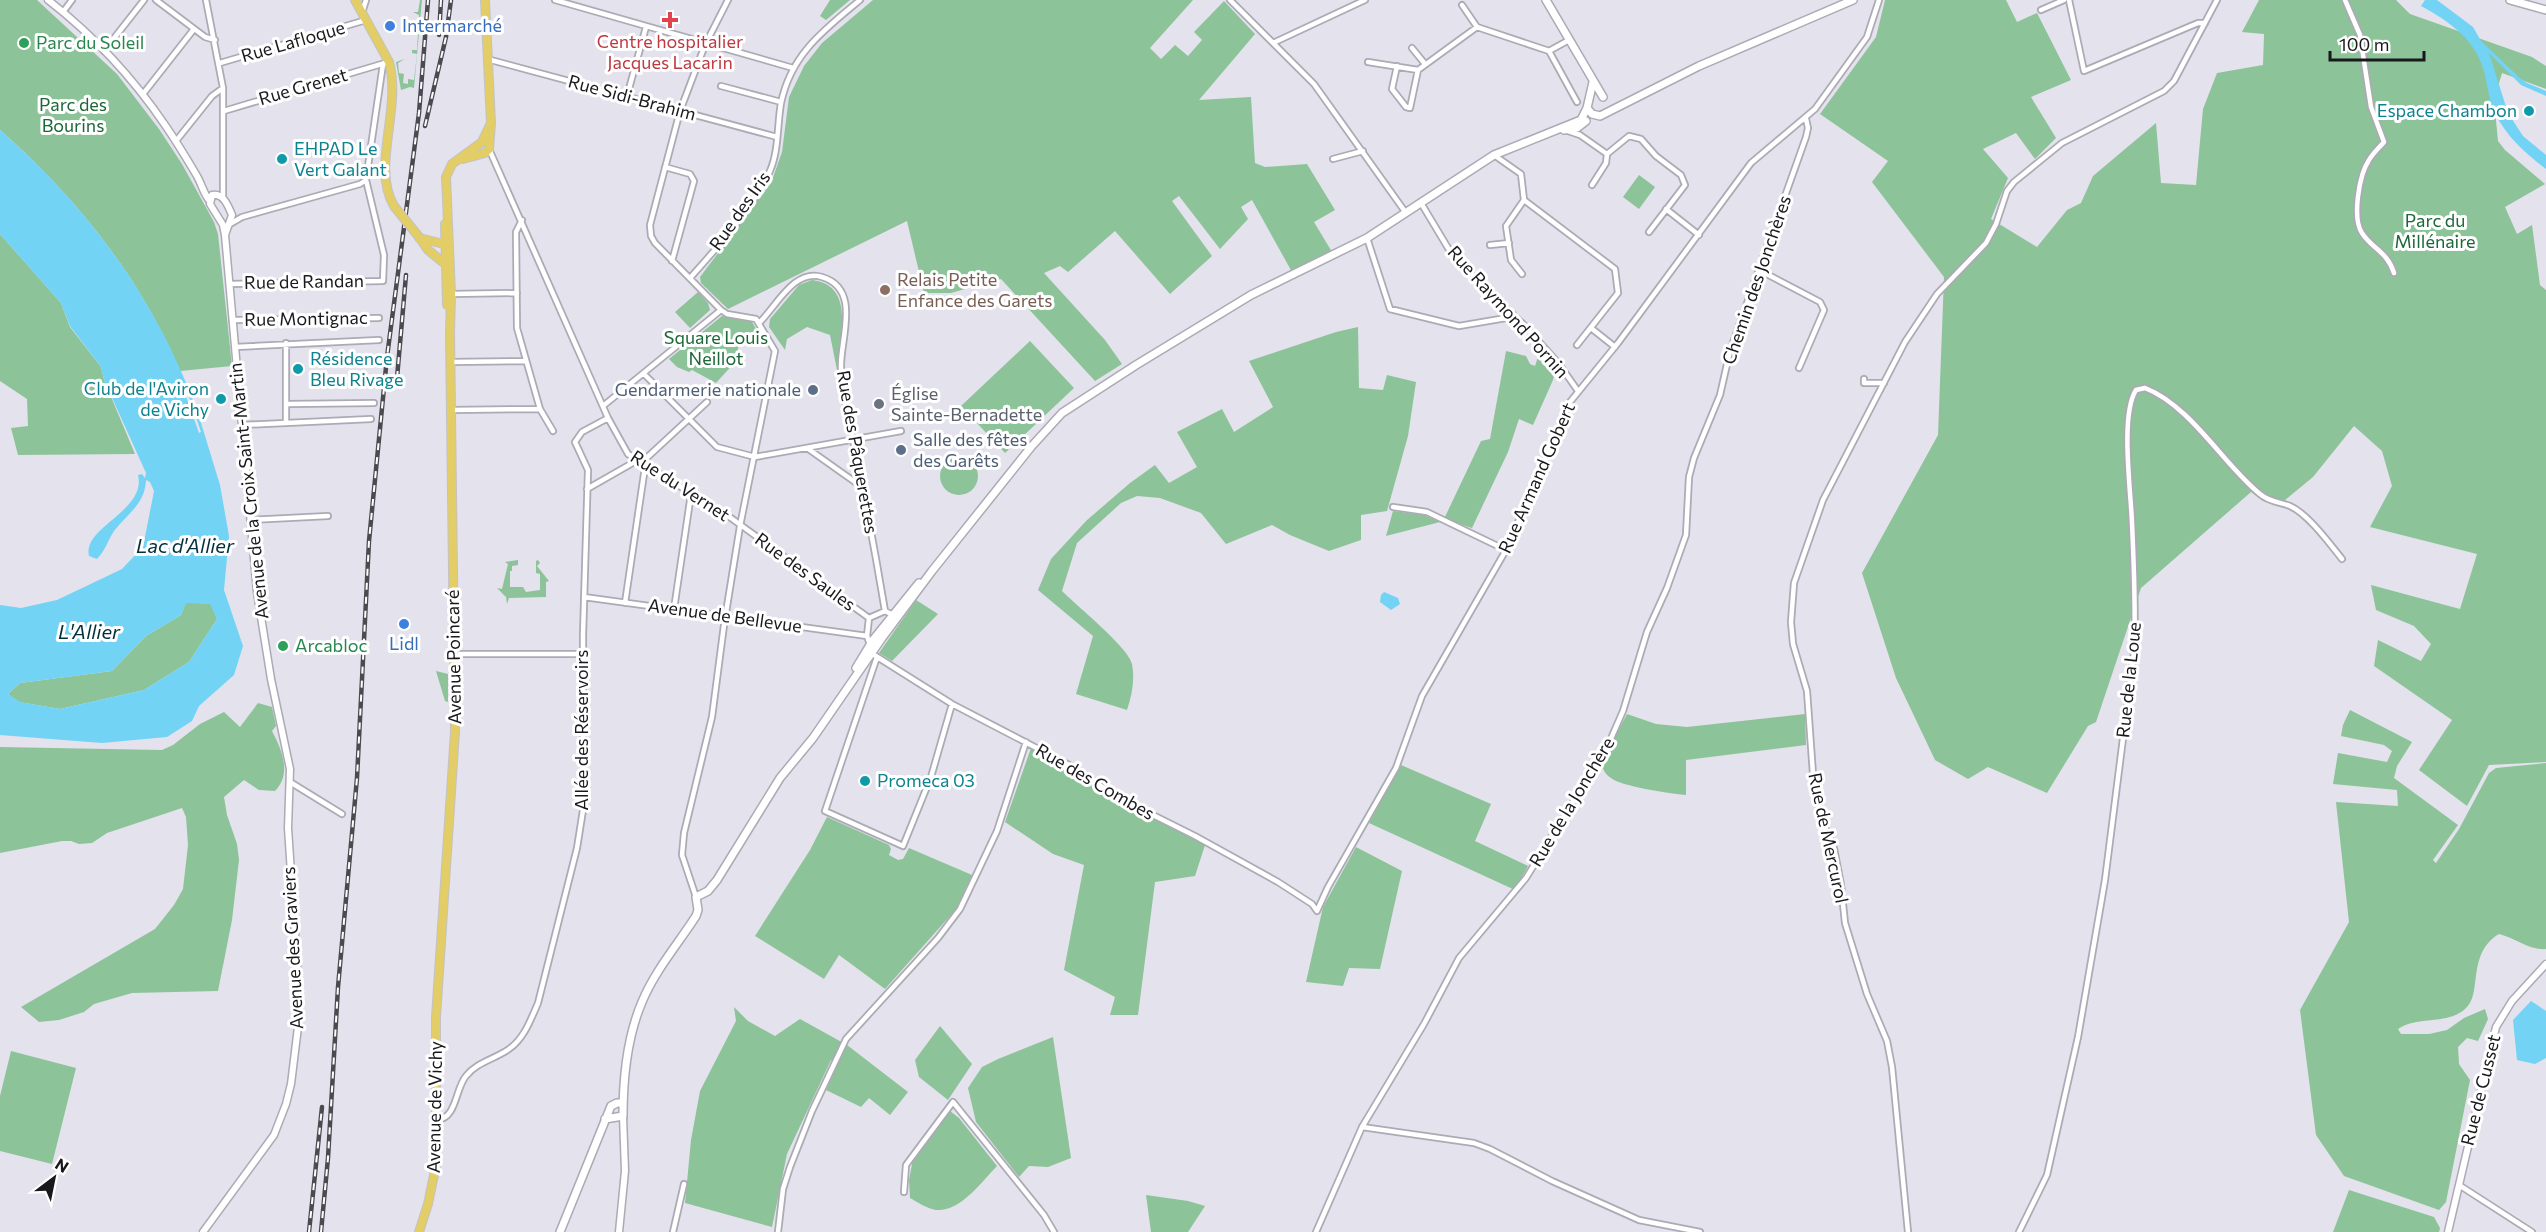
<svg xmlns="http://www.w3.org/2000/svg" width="2546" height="1232" viewBox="0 0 2546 1232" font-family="Commissioner,sans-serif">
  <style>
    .green { fill: #8cc399 }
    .water { fill: #72d3f5; fill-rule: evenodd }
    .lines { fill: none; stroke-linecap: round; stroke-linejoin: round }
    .minor-casing { stroke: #acaab4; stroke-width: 8 }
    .tertiary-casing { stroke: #acaab4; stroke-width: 9 }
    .secondary-casing { stroke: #acaab4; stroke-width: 10 }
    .primary-casing { stroke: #c3c3c4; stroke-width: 10 }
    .minor { stroke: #fff; stroke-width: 4.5 }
    .tertiary { stroke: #fff; stroke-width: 6 }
    .secondary { stroke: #fff; stroke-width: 7 }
    .primary { stroke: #e3cd66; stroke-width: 8 }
    .rail-casing { stroke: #4b4a50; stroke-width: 4.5 }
    .rail { stroke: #fff; stroke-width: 2; stroke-dasharray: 7; stroke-linecap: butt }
    .primary-bridge-casing { stroke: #c3c3c4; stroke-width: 10; stroke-linecap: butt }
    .primary-bridge { stroke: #e3cd66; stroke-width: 8 }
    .health-dot { fill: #e0444e; stroke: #fff; stroke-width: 2 }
    .shop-dot { fill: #3f7fe0; stroke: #fff; stroke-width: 2 }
    .leisure-dot { fill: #2e9e5b; stroke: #fff; stroke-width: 2 }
    .culture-dot { fill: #0f9aa8; stroke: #fff; stroke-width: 2 }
    .education-dot { fill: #8d6e63; stroke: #fff; stroke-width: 2 }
    .service-dot { fill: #5c6f8a; stroke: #fff; stroke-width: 2 }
    .worship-dot { fill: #6b7280; stroke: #fff; stroke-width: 2 }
    .labels { text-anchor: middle; stroke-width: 6; stroke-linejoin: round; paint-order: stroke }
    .shop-label { font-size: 18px; fill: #366cbe; stroke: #fff; text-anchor: start }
    .street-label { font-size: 18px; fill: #19181c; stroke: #fff }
    .health-label { font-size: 18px; fill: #be3a42; stroke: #fff }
    .leisure-label { font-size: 18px; fill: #27864d; stroke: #fff; text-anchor: start }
    .park-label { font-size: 18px; fill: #1b6737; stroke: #fff }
    .culture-label { font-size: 18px; fill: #0d838f; stroke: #fff; text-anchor: start }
    .education-label { font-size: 18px; fill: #785e54; stroke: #fff; text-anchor: start }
    .service-label { font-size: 18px; fill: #4e5e75; stroke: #fff; text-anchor: end }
    .worship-label { font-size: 18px; fill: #5b616d; stroke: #fff; text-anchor: start }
    .water-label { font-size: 20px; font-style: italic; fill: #002f3d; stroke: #fff }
  </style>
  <rect width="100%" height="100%" fill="#e4e2ed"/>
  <path class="green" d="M0 0H37L117 74 159 129 182 164 214 222 218 234 232 366 180 371C141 278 76 197 0 130Z
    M420 0H422L414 88 410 87 401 90 396 62 405 59 398 63 399 73 404 74 403 83 408 84V79L414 80 417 54 412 53V50H417L419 15 413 12H418Z
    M830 0H850L826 20 820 16Z
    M873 0H1193L1150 48 1161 59 1175 45 1188 56 1202 40 1194 32 1224 1 1255 34 1199 100 1251 97 1255 163 1265 167 1307 164 1335 210 1314 222 1332 252 1292 272 1252 200 1241 207 1248 219 1220 249 1179 196 1172 201 1212 256 1170 294 1115 231 1068 272 1060 266 1044 273 1105 340 1122 364 1095 381 1001 279 951 293H924L907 221 728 309 701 283 700 277 771 183 782 152 789 97 804 66 822 43Z
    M1885 0H2006L2017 22 2037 13 2071 80 2031 97 2056 138 2035 159 2016 133 1983 149 2008 178 1991 219 2037 247 2067 210 2081 203 2093 176 2156 123 2161 183 2196 185 2203 109 2217 73 2263 65 2264 34 2242 32 2259 0H2396L2410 14 2532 57 2546 66V89L2502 73 2494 100 2498 141 2505 150 2545 184 2505 207 2517 234 2532 225 2540 285 2546 290V762L2489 765 2467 806 2419 770 2452 720 2374 666 2378 640 2421 661 2431 644 2414 626 2376 610 2371 585 2460 609 2477 554 2370 527 2392 486 2382 451 2354 426 2313 477 2279 505 2263 501 2251 492 2141 588 2096 722 2088 726 2047 793 1988 767 1968 779 1935 760 1896 678 1862 573 1938 435 1944 277 1872 182 1888 161 1820 114 1876 37Z
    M1639 175 1655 187 1639 209 1623 197Z
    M0 234 61 303 70 327 101 367 104 380 135 454 18 455 11 428 28 426 27 399 0 381Z
    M812 280C857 285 839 340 837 370L830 335 807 327 787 339 785 350 769 327 770 319 799 285Z
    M698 292 708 303 710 310 690 328 675 312Z
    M722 316 752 322 764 342 740 337 736 361 716 383 692 370 689 372 677 367 669 359Z
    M1358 327 1359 388 1383 390 1387 375 1416 382 1408 436 1387 511 1361 515V540L1329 551 1290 535 1272 525 1226 544 1201 513 1160 498 1137 496 1121 503 1077 543 1062 591C1077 606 1129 648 1132 664 1135 680 1132 695 1127 710L1076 694 1093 636 1038 590 1051 559 1086 521 1130 483 1155 465 1169 483 1197 467 1177 432 1222 409 1234 432 1273 407 1249 361 1336 332Z
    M1030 341 1074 388 1005 453 961 406Z
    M1541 348 1556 366 1553 380 1533 425 1519 419 1508 452 1472 528 1444 519 1481 441 1490 439 1506 351 1526 356 1530 364 1535 366Z
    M940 476a19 19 0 1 1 38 0a19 19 0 1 1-38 0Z
    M1393 511 1424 515 1440 522 1386 536Z
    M518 560V565L512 566V571H510V587H523L526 592 540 590V574L536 573V561L538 560 540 563 537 566 549 581 546 582V597L509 598 507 604 506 597 497 588 502 589 508 564 505 562Z
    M916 600 938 614 892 661 879 653Z
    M186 602 211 604 217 619 189 662 144 690 60 709 19 702 8 694 20 683 112 671 146 636 181 615Z
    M436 671 448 674V702L445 701Z
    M258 703 272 707 276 726 272 731C282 750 292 774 275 791L259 790 244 780 224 797 227 815 237 844 239 860 232 920 218 991 132 993 94 1004 84 1012 59 1020 39 1022 21 1007 155 929 174 905 183 889 188 845 186 817 182 808 107 833 92 843 79 844 71 841H62L0 853V747L162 750 173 745 200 724 224 712 240 727Z
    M2350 710 2412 742 2397 766 2394 778 2458 825 2433 860 2436 863 2459 829 2489 773 2496 768 2546 763V949C2531 951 2515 938 2499 934 2467 953 2482 992 2467 1007 2449 1026 2419 1015 2398 1029L2401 1034H2429L2447 1030 2464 1018 2485 1009 2488 1019 2478 1041 2467 1038 2458 1047 2459 1064 2470 1080 2446 1202 2439 1210 2344 1176 2316 1135 2300 1010 2349 922 2336 802 2398 806 2397 790 2333 784 2338 753 2387 762 2392 751 2384 745 2341 736 2343 725Z
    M1627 714 1656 724 1687 727 1805 714 1806 745 1686 760V795C1672 794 1620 786 1611 778 1606 775 1602 769 1601 762Z
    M1031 748 1073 769 1100 788 1205 845 1195 876 1155 882 1138 1015H1110L1115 997 1064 970 1084 865 1053 854 1005 822Z
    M1401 765 1491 804 1475 841 1528 866 1515 890 1369 823Z
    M827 817 889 845 891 849 889 855 898 860 903 859 909 848 972 875 957 908 885 989 839 955 824 979 755 936 810 850Z
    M1356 847 1402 871 1380 969 1349 968 1343 986 1306 982 1323 907Z
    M734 1007 748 1021 775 1036 800 1019 847 1045 908 1092 890 1115 869 1098 861 1107 826 1090 838 1063 831 1060 787 1154 772 1227 685 1203 691 1140 700 1091 736 1021Z
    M940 1026 972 1064 948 1100 919 1077 915 1060Z
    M1053 1037 1071 1158 1048 1167 1029 1166 1019 1177 976 1122 968 1088 982 1067 998 1059Z
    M11 1051 76 1068 52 1164 0 1151V1096Z
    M950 1111 959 1118 997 1166C982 1181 961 1212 936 1210 928 1209 917 1202 910 1198L909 1180 913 1159Z
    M2349 1190 2434 1217 2440 1228 2439 1232H2333Z
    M1146 1195 1188 1201 1205 1206 1188 1232H1151Z"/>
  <path class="water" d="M2425 0H2437L2473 27 2481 41 2520 78 2527 83 2546 91V96L2521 85 2489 53 2508 113 2523 136 2546 155V169C2526 154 2507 137 2496 115 2489 102 2488 89 2485 75 2477 40 2450 22 2421 6Z
    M0 130C88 207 157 300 197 411L194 412 187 390 184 391 199 433 201 432 195 414 198 413 220 485 229 536 224 590 243 646 234 675 199 706 192 721 167 737 102 743 0 735V605L21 608 57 600 122 569 143 547 154 491 150 482 146 480C145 504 128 513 114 531 108 540 105 551 97 559L89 556C82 527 147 511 138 475L142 474 145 478 146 473 104 380 101 367 70 326 61 303 0 234ZM186 603 210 604 217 619 189 662 144 690 60 709 20 702 8 694 20 683 112 671 146 636 181 615Z
    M1384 592 1398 598 1400 604 1391 610 1380 602 1381 595Z
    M2531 1001 2546 1011V1058L2535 1064 2517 1060 2513 1020Z"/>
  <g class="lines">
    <g class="minor-casing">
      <path id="minor" d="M156 0 205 37 215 40
        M206 0 223 88V199
        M555 0 793 68
        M1230 0 1314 84 1406 213
        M2069 0 2084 71 2198 23H2205
        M2345 0 2360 35 2371 107 2384 142C2379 148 2373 153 2369 160 2359 175 2352 218 2362 233 2372 249 2387 251 2394 273
        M1462 5 1477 27 1549 51 1577 102
        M2041 10 2064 0
        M63 12 72 0
        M362 13 366 0
        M1273 43 1365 0
        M1412 48 1425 64
        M104 51 144 0
        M1549 51 1569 40
        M487 59 777 137
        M1368 62 1418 70 1477 27
        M220 63 366 20
        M1397 66 1392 89 1406 107 1410 108 1418 70
        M721 86 781 102
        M143 94 194 29
        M627 96 646 27
        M224 111 385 63
        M1568 131 1580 135 1607 154 1629 136 1641 139 1656 156 1681 175 1685 185 1649 232
        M176 141 212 96 223 88
        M489 149 608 418 628 454 731 518 869 618
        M1494 155 1521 174 1524 200 1506 226 1511 260 1522 274
        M1333 159 1363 151
        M665 167 690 174 694 181 672 261
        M1592 185 1606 163 1607 154
        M1524 200 1615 269 1618 293 1577 345
        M1421 203 1448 248 1489 293 1523 324 1559 364 1578 391
        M1666 209 1699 235
        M522 220 516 232 517 328 540 409 553 431
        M230 224 242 217 360 184 366 180
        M1367 238 1390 309 1459 326 1506 318 1513 314
        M1490 245 1509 243
        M1759 270 1820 302 1824 310 1799 368
        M690 278C716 249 754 207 770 171 779 150 777 126 781 103 791 54 824 30 860 0
        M229 284 383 281 384 255 366 180 383 64
        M450 294 517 293
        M232 320 379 318
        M759 323C776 307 794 268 822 277 862 289 840 339 841 367 842 394 850 422 855 449 866 503 876 557 885 611
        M1591 328 1615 347
        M235 347 379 340
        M450 362 526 361
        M644 374 717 447 755 457 901 431
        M1864 379V383H1884
        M288 404 374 403
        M603 406 721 310
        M451 410 540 409
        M286 422V343
        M242 425 371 419
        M807 448 862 487
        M640 464 707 402
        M587 489 636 461
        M1393 507 1427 512 1506 550
        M250 520 328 516
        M584 597 867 636
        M625 603 645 467
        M674 609 691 494
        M870 645 867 636 869 618 885 611 893 615
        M871 653 952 704 1075 768 1117 797 1195 836 1278 882 1312 904 1317 911 1328 887 1396 768 1422 696 1506 550 1570 402 1618 343 1751 163 1815 109 1867 37 1879 0
        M454 654H583
        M877 657 825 811 903 846 931 777 952 704
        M290 782 342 814
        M696 897 682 855 684 833 712 717 724 625 740 526 775 351 756 319 727 314 721 310 655 243 651 236 650 225 680 111 705 45 728 0
        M437 1120C457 1118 455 1089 466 1076 477 1062 495 1059 509 1049 524 1039 531 1019 538 1003L577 848 583 810V635L588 470 575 442 582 432 608 418
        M1362 1127 1474 1143 1490 1149 1552 1181 1639 1220 1700 1232
        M2459 1185 2532 1232
        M904 1192 906 1165 953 1102 1044 1215 1054 1232
        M673 1232 684 1184
        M778 1232 783 1189 790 1167 812 1111 846 1039 938 938 960 909 997 831 1026 742
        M1316 1232 1362 1127 1424 1024 1459 958 1526 878 1609 743 1623 711 1647 632 1667 588 1686 535 1689 477 1694 458 1720 395 1730 351 1806 137 1808 128 1806 119
        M1908 1232 1892 1067 1887 1041 1867 994 1845 923 1841 885 1834 848 1823 823 1814 788 1807 691 1793 644 1791 622 1794 583 1823 500 1905 342 1937 294 1986 243 1996 224 2007 191 2014 182 2062 143 2164 91 2174 81 2217 0
        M2019 1232 2047 1175 2078 1037 2105 880 2134 652C2136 609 2134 566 2132 523 2131 492 2120 415 2136 390L2145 388C2191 406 2223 464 2260 494 2269 502 2280 502 2290 506 2308 514 2330 544 2342 559"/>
    </g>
    <g class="tertiary-casing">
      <path id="tertiary" d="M48 0C93 35 133 78 165 125 176 141 187 159 197 176 202 185 203 192 209 200
        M203 1232 274 1135 286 1104 291 1084 298 1027 297 963 288 828 290 769 271 679 257 592 225 235 223 225 210 204 212 195C224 193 228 206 232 215L225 235
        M619 1232 625 1171 623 1116
        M2448 1232 2496 1027 2512 1001 2546 964"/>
    </g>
    <g class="secondary-casing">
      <path id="secondary" d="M1546 0 1603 97
        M2510 0 2546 10
        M1593 82 1587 108 1592 114 1600 116 1699 66 1853 0
        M1564 130 1577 128 1586 121
        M856 668 873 640 919 583
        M605 1119 623 1116C623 1079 627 1037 642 1002 654 972 678 944 696 916L698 910 696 897 708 891 717 880 780 778 813 738 882 638 932 571 1031 447 1062 413 1136 365 1251 295 1367 238 1494 155 1581 120 1587 108
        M560 1232 611 1106 617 1103H623"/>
    </g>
    <g class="primary-casing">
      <path id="primary" d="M355 0 389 62C402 108 371 167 394 206
        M463 159 485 153 489 149 491 123 485 0
        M445 224 447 305
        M419 237 428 250 444 263
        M419 238 444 244
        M419 1232 428 1204 436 1165V1017L455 732 450 333 451 294 446 177 452 164 482 142 491 123"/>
    </g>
    <use href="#minor" class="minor"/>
    <use href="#tertiary" class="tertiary"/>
    <use href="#secondary" class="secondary"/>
    <use href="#primary" class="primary"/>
    <g class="rail-casing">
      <path id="rail" d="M439 35 441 0
        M425 126 446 37 451 0
        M397 378 406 275
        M309 1232 322 1107
        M321 1232 328 1158 338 987 357 778 369 541 387 357 419 113 428 0"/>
    </g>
    <use href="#rail" class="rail"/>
    <g class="primary-bridge-casing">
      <path id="primary-bridge" d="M394 206 419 237"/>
    </g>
    <use href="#primary-bridge" class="primary-bridge"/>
  </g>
  <path class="health-dot" d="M667 11h6v6h6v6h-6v6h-6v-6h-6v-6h6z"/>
  <g class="shop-dot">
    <circle cx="390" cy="26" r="6"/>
    <circle cx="404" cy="624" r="6"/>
  </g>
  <g class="leisure-dot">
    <circle cx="24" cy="43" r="6"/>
    <circle cx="283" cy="646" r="6"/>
  </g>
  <g class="culture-dot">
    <circle cx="2529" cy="111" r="6"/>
    <circle cx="282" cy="159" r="6"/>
    <circle cx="298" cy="369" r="6"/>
    <circle cx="221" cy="399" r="6"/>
    <circle cx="865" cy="781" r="6"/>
  </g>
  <circle class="education-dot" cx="885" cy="290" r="6"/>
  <g class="service-dot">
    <circle cx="813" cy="390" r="6"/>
    <circle cx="901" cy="450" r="6"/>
  </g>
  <circle class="worship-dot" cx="879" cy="404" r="6"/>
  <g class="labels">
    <g class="shop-label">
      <text x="402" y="32">Intermarché</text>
      <text x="404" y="650" text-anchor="middle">Lidl</text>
    </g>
    <g class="street-label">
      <text transform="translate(293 42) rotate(-16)" y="6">Rue Lafloque</text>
      <text transform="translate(303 87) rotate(-16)" y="6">Rue Grenet</text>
      <text transform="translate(632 98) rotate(15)" y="6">Rue Sidi-Brahim</text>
      <text transform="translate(740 211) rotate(-55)" y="6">Rue des Iris</text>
      <text transform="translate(1757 280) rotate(-71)" y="6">Chemin des Jonchères</text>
      <text transform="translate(304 282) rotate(-1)" y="6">Rue de Randan</text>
      <text transform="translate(1508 312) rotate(48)" y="6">Rue Raymond Pornin</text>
      <text transform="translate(306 319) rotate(-1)" y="6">Rue Montignac</text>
      <text transform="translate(857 452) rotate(80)" y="6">Rue des Pâquerettes</text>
      <text transform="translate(1537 478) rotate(-66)" y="6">Rue Armand Gobert</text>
      <text transform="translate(680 486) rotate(33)" y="6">Rue du Vernet</text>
      <text transform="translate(249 491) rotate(-96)" y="6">Avenue de la Croix Saint-Martin</text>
      <text transform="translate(805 572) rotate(36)" y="6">Rue des Saules</text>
      <text transform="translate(725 616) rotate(8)" y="6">Avenue de Bellevue</text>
      <text transform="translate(454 657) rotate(-91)" y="6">Avenue Poincaré</text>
      <text transform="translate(2129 680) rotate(-84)" y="6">Rue de la Loue</text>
      <text transform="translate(582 730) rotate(-90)" y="6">Allée des Réservoirs</text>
      <text transform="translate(1095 782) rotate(30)" y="6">Rue des Combes</text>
      <text transform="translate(1572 802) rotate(-59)" y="6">Rue de la Jonchère</text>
      <text transform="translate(1828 838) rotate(78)" y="6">Rue de Mercurol</text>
      <text transform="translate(293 948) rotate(-93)" y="6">Avenue des Graviers</text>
      <text transform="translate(2481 1090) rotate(-76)" y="6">Rue de Cusset</text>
      <text transform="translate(435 1107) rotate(-89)" y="6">Avenue de Vichy</text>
    </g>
    <g class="health-label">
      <text x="670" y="48">Centre hospitalier<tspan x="670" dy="21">Jacques Lacarin</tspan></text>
    </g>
    <g class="leisure-label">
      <text x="36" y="49">Parc du Soleil</text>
      <text x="295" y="652">Arcabloc</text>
    </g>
    <g class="park-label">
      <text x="73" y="111">Parc des<tspan x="73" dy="21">Bourins</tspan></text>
      <text x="2435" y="227">Parc du<tspan x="2435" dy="21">Millénaire</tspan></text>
      <text x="716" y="344">Square Louis<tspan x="716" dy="21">Neillot</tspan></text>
    </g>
    <g class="culture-label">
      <text x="2517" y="117" text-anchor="end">Espace Chambon</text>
      <text x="294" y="155">EHPAD Le<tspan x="294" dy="21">Vert Galant</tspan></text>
      <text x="310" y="365">Résidence<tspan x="310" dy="21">Bleu Rivage</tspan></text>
      <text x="209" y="395" text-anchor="end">Club de l'Aviron<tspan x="209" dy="21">de Vichy</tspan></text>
      <text x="877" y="787">Promeca 03</text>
    </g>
    <g class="education-label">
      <text x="897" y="286">Relais Petite<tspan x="897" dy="21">Enfance des Garets</tspan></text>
    </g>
    <g class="service-label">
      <text x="801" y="396">Gendarmerie nationale</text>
      <text x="913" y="446" text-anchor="start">Salle des fêtes<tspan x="913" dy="21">des Garêts</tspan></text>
    </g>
    <g class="worship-label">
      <text x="891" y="400">Église<tspan x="891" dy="21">Sainte-Bernadette</tspan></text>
    </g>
    <g class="water-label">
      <text x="185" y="553">Lac d'Allier</text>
      <text x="89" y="639">L'Allier</text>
    </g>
  </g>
  <g transform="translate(54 1178) rotate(32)" stroke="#ffffff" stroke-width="4.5" paint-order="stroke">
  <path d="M0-4.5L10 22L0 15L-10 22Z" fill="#19181c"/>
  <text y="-9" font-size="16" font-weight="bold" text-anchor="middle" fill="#19181c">N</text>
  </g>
  <path d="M2330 51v9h94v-9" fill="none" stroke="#19181c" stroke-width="3"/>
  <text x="2339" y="51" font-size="18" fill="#19181c" stroke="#ffffff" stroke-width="4.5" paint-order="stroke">100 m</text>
</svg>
